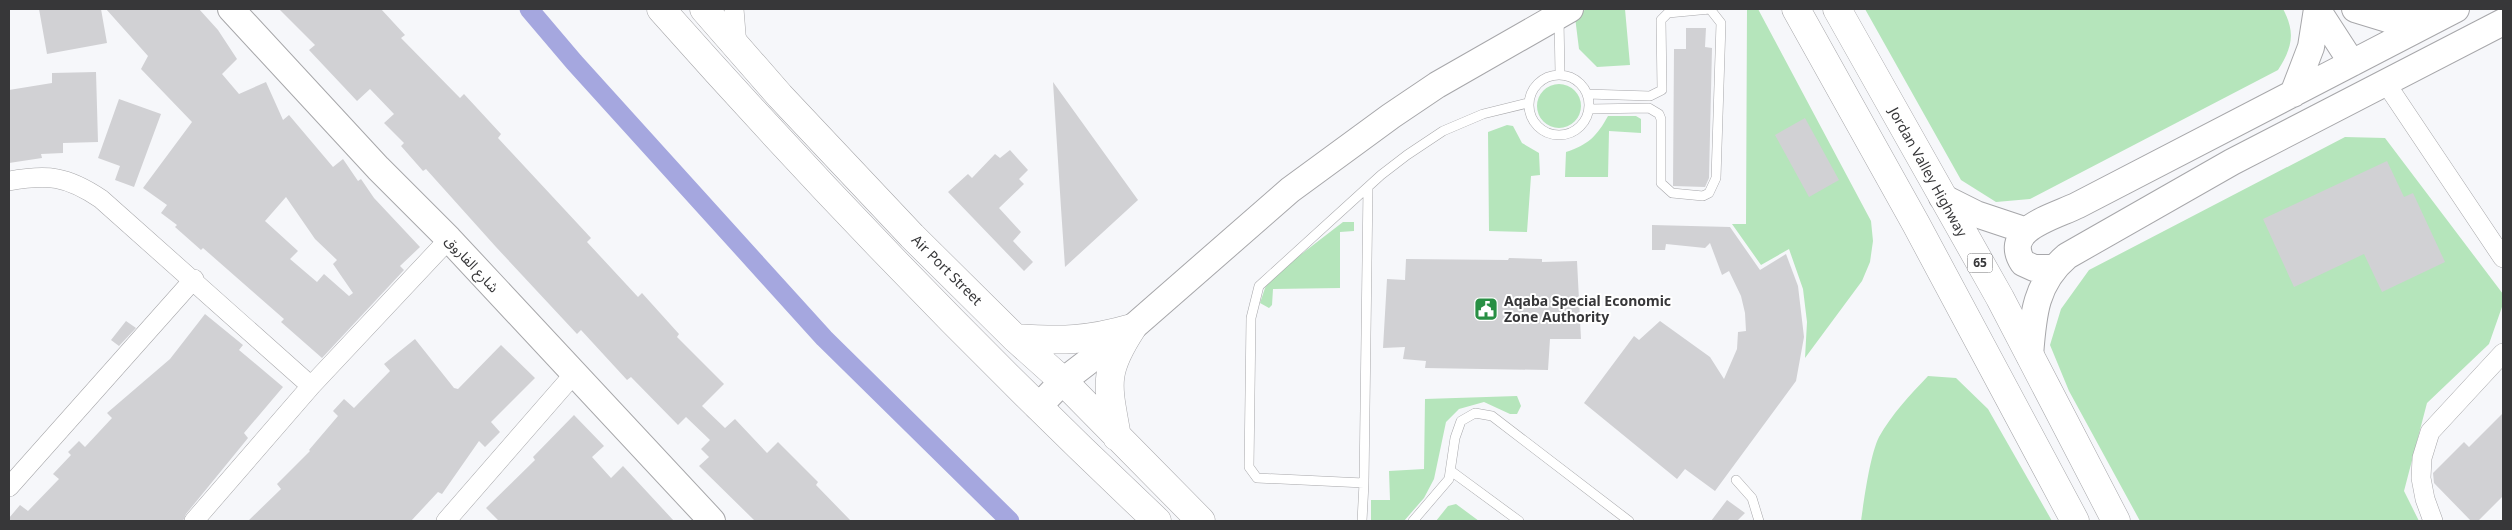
<svg xmlns="http://www.w3.org/2000/svg" width="2512" height="530" viewBox="0 0 2512 530" font-family="'Noto Sans','Noto Sans Arabic',sans-serif">
  <style>
    .green { fill: #b5e5bb }
    .lines { fill: none; stroke-linecap: round; stroke-linejoin: round }
    .canal { stroke: #a5a7df; stroke-width: 19 }
    .building { fill: #d1d1d4; fill-rule: evenodd }
    .lane-casing { stroke: #a7a7aa; stroke-width: 10 }
    .street-casing { stroke: #a7a7aa; stroke-width: 20 }
    .secondary-casing { stroke: #a7a7aa; stroke-width: 28 }
    .primary-casing { stroke: #a7a7aa; stroke-width: 29 }
    .highway-casing { stroke: #a7a7aa; stroke-width: 29 }
    .lane { stroke: #fff; stroke-width: 9 }
    .street { stroke: #fff; stroke-width: 19 }
    .secondary { stroke: #fff; stroke-width: 26 }
    .primary { stroke: #fff; stroke-width: 28 }
    .highway { stroke: #fff; stroke-width: 28 }
    .labels { text-anchor: middle; stroke-width: 4; stroke-linejoin: round; paint-order: stroke }
    .shield { fill: #fff; stroke: #737374; stroke-width: 1 }
    .shield-label { font-size: 12px; font-weight: bold; fill: #373739 }
    .street-label { font-size: 14px; fill: #373739; stroke: #fff }
    .poi-label { font-size: 14px; font-weight: bold; fill: #373739; stroke: #fff; text-anchor: start }
  </style>
  <rect width="100%" height="100%" fill="#f6f7fa"/>
  <path class="green" d="M1586 9H1625L1630 65 1597 67 1579 49 1575 17Z
    M1747 9H1758L1871 221 1873 241 1870 262 1862 281 1805 358 1807 322 1803 289 1789 249 1761 265 1732 224H1746Z
    M1865 9H2283C2296 33 2292 48 2278 70L2030 199 1996 202 1961 180Z
    M1537 106a22 22 0 1 1 44 0a22 22 0 1 1-44 0Z
    M1608 116H1636L1641 119V133L1609 131 1608 177H1565L1566 152C1588 145 1597 136 1608 116Z
    M1507 125 1513 126 1522 143 1539 153 1540 175 1531 176 1527 232 1489 231 1488 132Z
    M2345 137 2385 138 2503 294V304L2489 344 2427 403 2404 491 2419 521H2140L2069 391 2050 345 2061 309 2089 270Z
    M1343 222H1354V231L1340 232V288L1273 289 1272 305 1269 308 1260 303 1265 288 1273 276Z
    M1928 376 1956 378 1988 409 2052 521H1861C1864 500 1870 455 1879 437 1892 414 1910 395 1928 376Z
    M1517 396 1521 406 1517 414H1510L1484 402 1459 409 1446 422 1434 479 1424 498 1404 521H1371V500H1390L1389 471 1424 469 1425 399Z
    M1456 504 1479 521H1436L1448 506Z"/>
  <g class="lines">
    <path class="canal" d="M529 9 574 62 824 338 1010 521"/>
  </g>
  <path class="building" d="M39 9H101L107 43 47 54Z
    M106 9H199L218 30 237 59 222 74 239 94 266 82 283 120 289 115 333 167 343 159 358 181 361 179 374 198 420 247 400 266 404 270 322 358 281 322 284 319 203 248 201 250 175 227 177 225 161 213 167 205 143 188 192 122 141 69 148 56ZM286 197 315 239 337 260 333 264 353 293 349 296 324 274 317 282 290 259 298 251 265 221Z
    M279 9H381L405 35 401 38 460 98 464 94 501 134 498 138 591 238 587 242 638 297 642 293 679 334 677 337 724 384 702 406 725 428 735 419 767 453 778 442 818 482 816 485 851 521H755L699 466 709 457 701 449 710 440 686 417 678 425 631 377 627 380 581 330 577 334 496 247 426 169 423 171 401 146 404 143 384 123 394 114 370 89 357 101 309 50 315 45Z
    M1686 28H1706L1705 47 1712 48 1709 178 1705 187 1673 186 1674 49H1686Z
    M96 72 98 142 63 143V153L41 154 42 158 9 163V90L52 83V73Z
    M1053 82 1138 200 1065 267 1061 208Z
    M119 99 161 114 134 187 115 180 120 166 98 158Z
    M1805 118 1839 180 1809 197 1775 135Z
    M1010 150 1028 170 1019 179 1024 184 999 208 1021 232 1013 241 1033 262 1024 271 948 192 968 174 972 178 995 154 1000 158Z
    M2387 161 2404 197 2413 193 2445 262 2382 292 2364 254 2294 287 2263 219Z
    M1652 225 1730 227 1760 270 1786 254 1798 286 1804 337 1796 381 1715 491 1685 469 1677 479 1584 403 1634 336 1639 340 1660 321 1710 357 1724 379 1737 349 1738 332 1746 331 1745 313 1741 296 1729 271 1722 275 1710 243 1705 248 1666 244 1665 250H1652Z
    M1509 258 1542 259V262L1577 261 1581 339H1550L1548 370 1425 368 1426 361 1403 359 1405 347 1383 348 1387 279 1405 280 1406 259 1508 260Z
    M205 314 243 345 239 350 283 387 244 433 248 438 186 514 183 521H9V518L20 505 28 511 59 479 53 474 71 455 68 452 79 441 85 447 112 418 107 413 170 359Z
    M126 321 136 328 119 346 111 340Z
    M415 339 454 388 458 389 501 345 535 378 491 422 500 432 485 447 479 441 442 494 438 492 411 521H248L281 489 277 484 310 451 309 450 338 416 333 411 344 399 354 408 390 371 384 364Z
    M2503 413V496L2478 521H2471L2434 483 2433 473 2464 442 2469 447Z
    M574 415 604 446 592 457 611 478 623 466 674 521H499L486 508 535 460 533 457Z
    M1727 500 1745 513 1737 521H1711Z"/>
  <g class="lines">
    <g class="lane-casing">
      <path id="lane" d="M1559 19 1560 74
        M1529 105a30 30 0 1 1 60 0a30 30 0 1 1-60 0Z
        M1587 94 1650 96 1662 90 1661 20 1668 13 1710 9 1721 23 1716 178 1709 193 1703 196 1672 193 1661 183V119L1659 114 1649 108 1589 109
        M1451 471 1519 521
        M1736 480 1752 498 1759 521
        M1364 483 1368 187
        M1362 521 1364 483 1257 478 1249 467 1251 318 1259 286 1381 175 1407 155 1443 131 1483 114 1528 103
        M1413 521 1449 479 1455 438 1461 421 1475 413 1492 416 1629 521"/>
    </g>
    <g class="street-casing">
      <path id="street" d="M734 9 737 46
        M2385 82 2503 258
        M9 181C48 174 67 176 101 199L311 386
        M9 487 194 279
        M194 521 311 386 449 239
        M446 521 574 374
        M2433 521 2425 499 2421 478 2422 458 2430 432 2503 353"/>
    </g>
    <g class="secondary-casing">
      <path id="secondary" d="M231 9 378 168 449 239 712 521
        M2317 9 2352 63
        M2355 9 2391 20 2428 23
        M2293 94 2311 47 2317 9
        M1942 197 1976 214 2024 230
        M2053 268H2034L2023 263C2001 229 2054 217 2078 205L2456 9
        M2030 356C2033 316 2035 283 2067 256L2232 162 2503 22
        M1038 407 1063 381 1132 328 1290 190 1391 116 1437 85 1570 9"/>
    </g>
    <g class="primary-casing">
      <path id="primary" d="M661 9C819 187 984 358 1157 521
        M704 9 780 96 912 236 1015 338 1063 381 1201 521
        M1015 338C1062 341 1087 341 1132 328
        M1117 437C1108 385 1102 374 1132 328"/>
    </g>
    <g class="highway-casing">
      <path id="highway" d="M1796 9 1916 224 2075 521
        M1837 9 2000 298 2116 521"/>
    </g>
    <use href="#lane" class="lane"/>
    <use href="#street" class="street"/>
    <use href="#secondary" class="secondary"/>
    <use href="#primary" class="primary"/>
    <use href="#highway" class="highway"/>
  </g>
  <defs>
    <g id="civic-square" transform="scale(1.25)"><rect x="-9" y="-9" width="18" height="18" rx="4" fill="#288f44" stroke="#fff"/><path d="M-.6-6.5H3V-4.5H.6V-3L4-1V1h2V6H-6V1h2V-1L-.6-3ZM-1.2 2.5V6h2.4V2.5Z" fill="#fff"/></g>
  </defs>
  <g fill-rule="evenodd">
    <use href="#civic-square" x="1486" y="309"/>
  </g>
  <g class="labels">
    <rect class="shield" x="1967.5" y="253.5" width="25" height="19" rx="4"/>
    <g class="shield-label">
      <text x="1980" y="267">65</text>
    </g>
    <g class="street-label">
      <text transform="translate(1928 172) rotate(61)" y="5">Jordan Valley Highway</text>
      <text transform="translate(472 264) rotate(47)" y="5">شارع الفاروق</text>
      <text transform="translate(947 270) rotate(45)" y="5">Air Port Street</text>
    </g>
    <g class="poi-label">
      <text x="1504" y="306">Aqaba Special Economic<tspan x="1504" dy="16">Zone Authority</tspan></text>
    </g>
  </g>
  <rect width="2512" height="530" fill="none" stroke="#373739" stroke-width="20"/>
</svg>
